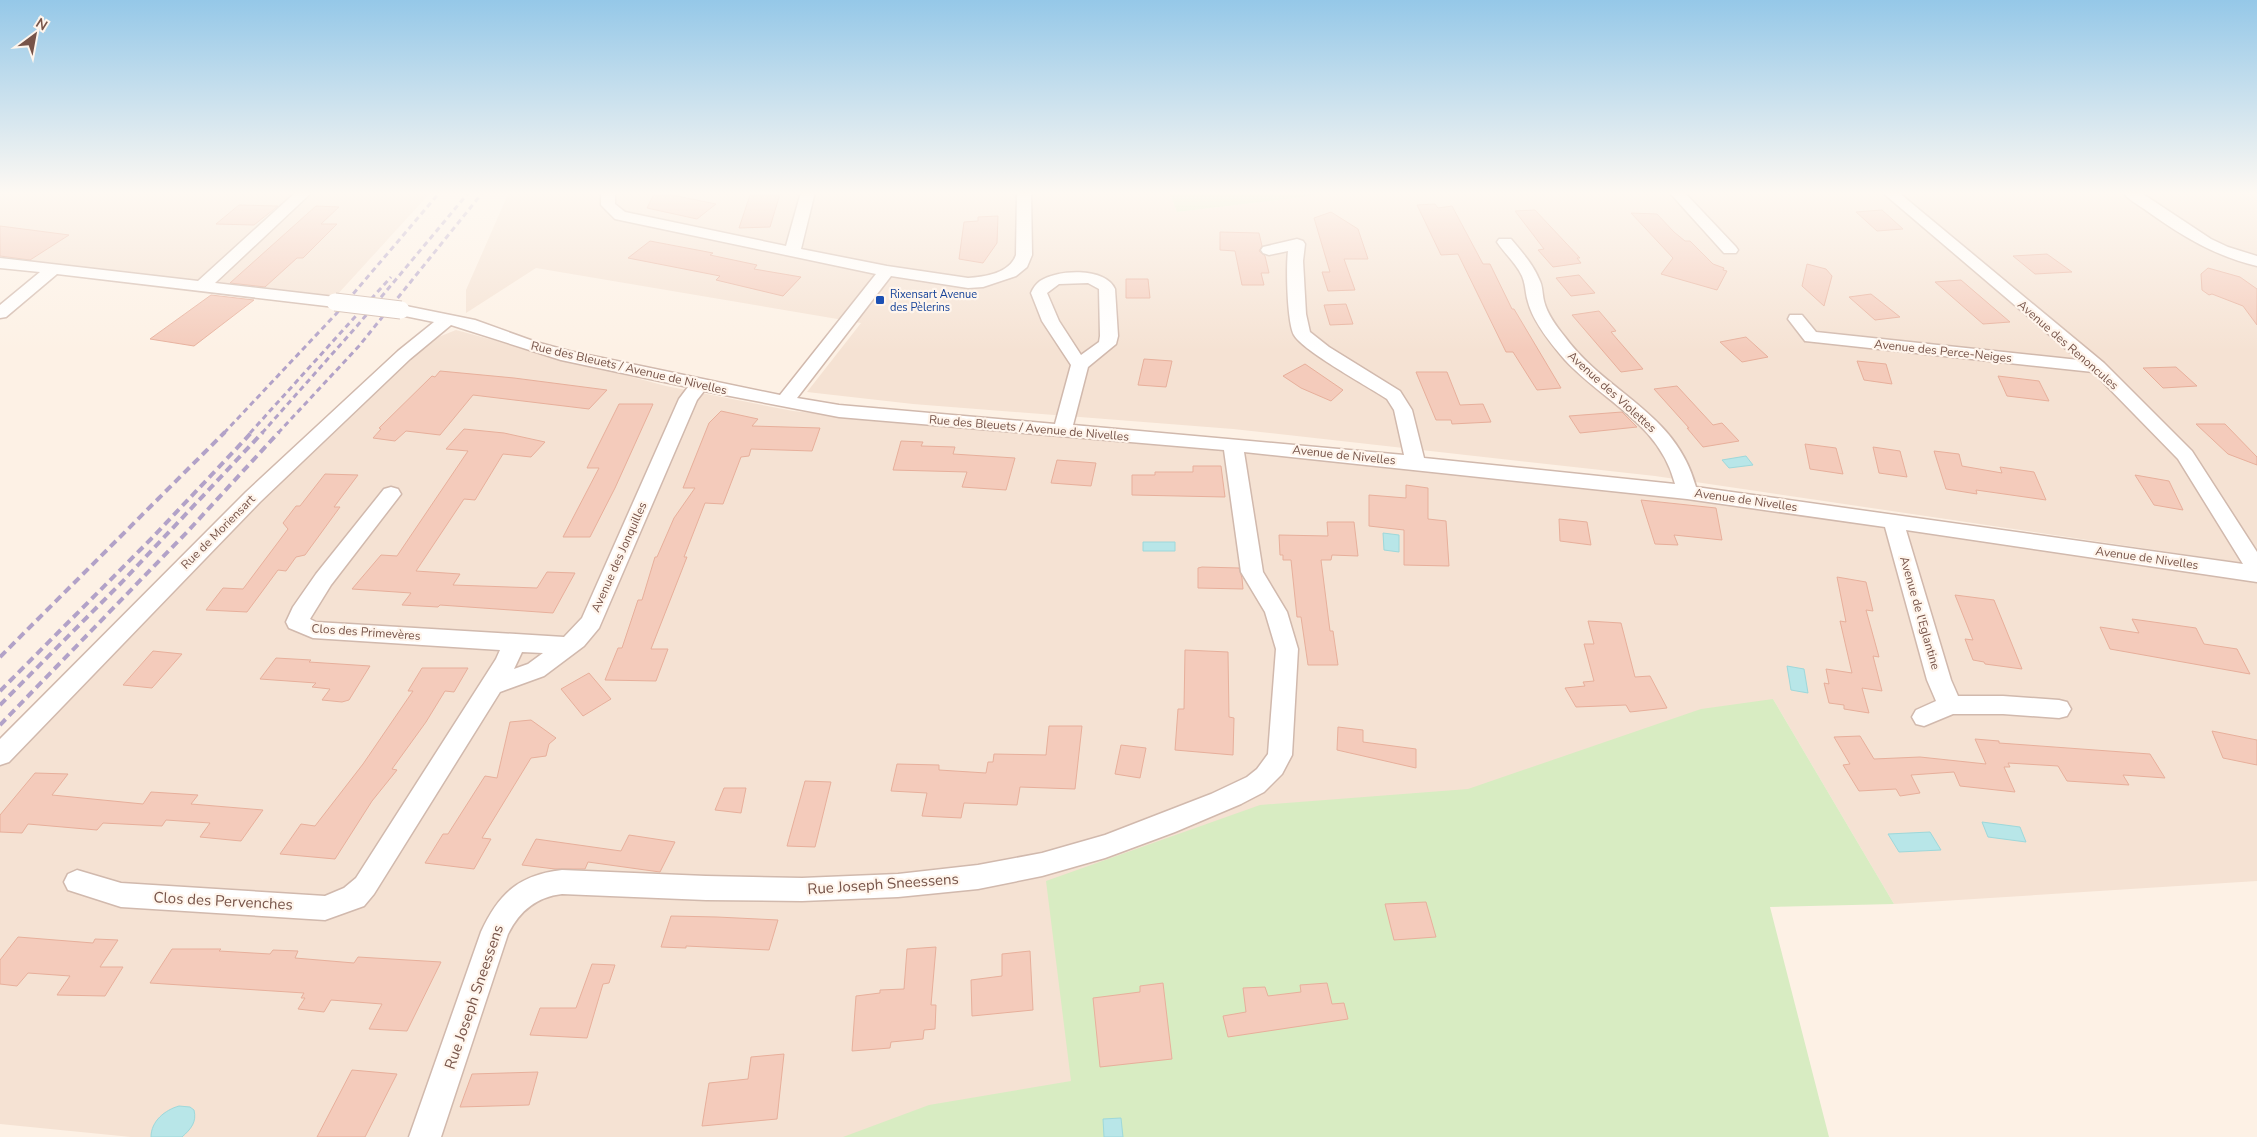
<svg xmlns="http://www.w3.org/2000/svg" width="2257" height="1137" viewBox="0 0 2257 1137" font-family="'Nunito Sans',sans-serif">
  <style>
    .residential { fill: #f5e2d3 }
    .green { fill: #d8ecc2 }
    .water { fill: #b8e6e8; stroke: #9ed8da }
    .building { fill: #f4cbbb; stroke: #e7af9b }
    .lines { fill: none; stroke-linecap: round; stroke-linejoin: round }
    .street-casing { stroke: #d1b9ad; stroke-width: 3 }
    .street { fill: #fff; fill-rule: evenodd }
    .rail-far1 { stroke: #b2a2c8; stroke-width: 3; stroke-dasharray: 5.5 4; stroke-linecap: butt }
    .rail { stroke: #b2a2c8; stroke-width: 4; stroke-dasharray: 8 5; stroke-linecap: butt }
    .street-bridge-casing { stroke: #d1b9ad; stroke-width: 19; stroke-linecap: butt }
    .street-bridge { stroke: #fff; stroke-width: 17 }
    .transit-dot { fill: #1a4fb4; stroke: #fff5ec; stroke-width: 2 }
    .labels { text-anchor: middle; stroke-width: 4.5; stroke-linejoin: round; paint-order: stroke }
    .far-transit-label { font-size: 11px; fill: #164399; stroke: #fff5ec; text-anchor: start }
    .street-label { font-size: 12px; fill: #775449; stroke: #fff5ec }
    .near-street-label { font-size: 15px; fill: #775449; stroke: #fff5ec }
  </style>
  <rect width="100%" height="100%" fill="#fdf1e5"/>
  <path class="residential" d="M0 192H431L326 307 0 266Z
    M509 192H1169L1177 212 1311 196 1309 192H2257V565L1655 476 1233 429 913 404 807 392 861 323 536 268 466 313V290Z
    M456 330 666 386 793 411 964 428 1224 449 1628 490 2070 555 2257 579V881L1894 904 1773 699 1330 1137H131L0 1124V766L228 528 426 342Z"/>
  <path class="green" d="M1169 192H1309L1311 196 1177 212Z
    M1773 699 1894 904 1770 907 1829 1137H843L929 1105 1071 1081 1046 881 1260 805 1468 789 1701 709Z"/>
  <path class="water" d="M1746 456 1753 465 1729 468 1722 460Z
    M1383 533 1399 535V552L1384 550Z
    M1143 542H1175V551H1143Z
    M1787 666 1804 669 1808 693 1791 690Z
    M1982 822 2020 827 2026 842 1988 837Z
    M1930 832 1941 850 1899 852 1888 834Z
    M179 1106 190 1107 194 1110C197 1122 191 1129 182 1137H151C151 1121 165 1110 179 1106Z
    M1121 1118 1123 1137H1104L1103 1119Z"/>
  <path class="building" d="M655 192H657L716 204 697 219 647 208Z
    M780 194 770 227 739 228 750 195Z
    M1435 204 1438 208 1452 206 1483 264H1490L1512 309H1514L1561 388 1537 390 1513 352H1506L1458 254 1441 255 1417 205Z
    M239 205 278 206 254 225 216 224Z
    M316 206 339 207 321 224H337L303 258H297L265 287 230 283Z
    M1535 210 1580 258H1577L1581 263 1553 267 1538 250 1544 249 1515 211Z
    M1882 210 1903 229 1877 231 1856 212Z
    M1331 212 1358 229 1368 259H1344L1355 290 1328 291 1322 272H1330L1314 218Z
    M1631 213 1657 214 1674 232 1685 241H1690L1713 264 1724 268 1723 270 1727 271 1717 290 1661 274 1673 258Z
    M998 216 997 243 983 263 959 259 964 222 978 221V217Z
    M0 226 54 233 69 235 30 260 0 256Z
    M1220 232 1259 233 1262 246 1259 251 1265 256 1269 273H1261L1264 285H1242L1235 251 1220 250Z
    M650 241 713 253 710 255 757 265 754 269 801 277 783 296 716 280 720 276 628 258Z
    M2047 254 2072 272 2035 274 2013 256Z
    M1807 264 1826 269 1832 276 1824 306 1802 286Z
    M2208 268 2240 277 2257 289V325L2243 306 2212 294 2209 295 2202 290 2201 274Z
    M1579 275 1595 293 1571 296 1556 278Z
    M1126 279H1148L1150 298H1126Z
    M1961 280 2010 322 1983 324 1935 282Z
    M1871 294 1900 317 1875 320 1849 297Z
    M211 295 254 300 194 346 150 339Z
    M1346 304 1353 324 1330 325 1324 305Z
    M1599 311 1616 331 1611 332 1643 369 1621 372 1572 315Z
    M1746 337 1768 357 1742 362 1720 342Z
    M1144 359 1172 361 1166 387 1138 385Z
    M1857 361 1886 364 1892 384 1864 380Z
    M1305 364 1343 390 1331 401 1301 388 1283 376Z
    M2176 367 2197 386 2163 388 2143 368Z
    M440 371 514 378 607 390 589 409 473 395 440 435 406 431 395 441 373 438 381 429 379 428 432 376 435 377Z
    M1416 372H1447L1460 405 1483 404 1491 422 1452 424 1451 420H1436Z
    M1998 376 2039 381 2049 401 2007 396Z
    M1677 386 1713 425 1722 423 1739 441 1703 447 1687 428H1689L1654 389Z
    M619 404H653L615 488 590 537H563L599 468H587Z
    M721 411 758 419 752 426 820 428 812 451 751 449 749 456 741 457 723 504 705 503 684 557H687L651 649H668L656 681 605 680 618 648H622L638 600H642L655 557H657L674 518 695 488H683L709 423Z
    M1622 412 1637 427 1580 433 1569 416Z
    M2196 424H2225L2257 457V465L2228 454Z
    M464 429 504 433 545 442 531 457 503 454 475 500 464 499 416 571 460 574 453 585 537 588 547 572 575 573 553 613 440 605 438 607 402 605 411 593 352 589 381 555 397 556 468 451 446 449Z
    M901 441 923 442 921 446 955 447 953 454 1015 458 1006 490 962 487 967 472 893 470Z
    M1805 444 1836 448 1843 474 1810 469Z
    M1873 447 1900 451 1907 477 1879 473Z
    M1934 451 1959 454 1962 466 2002 473 2000 467 2034 472 2046 500 1976 490 1977 494 1946 489Z
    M1057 460 1096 463 1091 486 1051 483Z
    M1193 466H1221L1225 497 1132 495V475H1155V472H1193Z
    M325 474 358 475 334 507H340L305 555 296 557 286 571 278 570 247 612 206 610 223 588 243 589 288 529 283 523 296 506H300Z
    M2135 475 2169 481 2183 510 2154 505Z
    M1406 485 1428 488V519L1446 521 1449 566 1404 565V530L1369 526V495L1406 498Z
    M1641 500 1716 508 1722 540 1674 535 1678 545 1655 544Z
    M1559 519 1587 522 1591 545 1560 541Z
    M1327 522H1354L1358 556 1332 555 1331 560H1321L1330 631H1333L1338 665H1308L1301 617H1297L1291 560H1283V555H1280L1279 535 1328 536Z
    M1202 567 1239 568 1242 578 1243 589 1198 588V568Z
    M1837 577 1866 582 1873 611 1866 610 1879 657 1873 656 1882 691 1862 688 1869 713 1844 709V705L1829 703 1824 683 1829 684 1826 669 1852 673 1840 621 1846 622Z
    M1955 595 1994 600 2022 669 1985 664 1984 662 1973 660 1965 639 1973 640Z
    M2132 619 2196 628 2204 644 2237 649 2250 674 2110 649 2100 627 2139 633Z
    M1588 621 1621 623 1635 677 1650 676 1667 708 1630 712 1626 705 1576 707 1565 688 1585 686 1583 682 1594 681 1584 644H1594Z
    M1185 650 1228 652 1229 717 1234 718 1233 755 1175 750 1178 709H1184Z
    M153 651 182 654 152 688 123 685Z
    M276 658 311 660 309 662 370 666 349 700 342 702 322 700 330 689 312 687 316 683 260 679Z
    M422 668H468L454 692 445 691 426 722 392 769 397 770 372 801 335 859 280 854 301 824 315 826 363 764 413 691H408Z
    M589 673 611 699 583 716 561 689Z
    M531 720 556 738 549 744 546 756 531 758 482 838 491 839 474 869 425 863 443 834H448L485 776 497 778 510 722Z
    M1049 726H1082L1075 789 1020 787 1017 805 964 803 961 818 922 816 927 793 891 791 897 764 939 765V770L986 773 988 762H993L994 754 1046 755Z
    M1338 727 1363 730V742L1416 749V768L1337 750Z
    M2212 731 2257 740V765L2223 758Z
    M1860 736 1874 759 1920 757 1986 764 1975 739 1999 741V743L2150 754 2165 778 2123 775 2129 785 2067 781 2058 766 2008 763 2010 767H2004L2015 792 1960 786 1954 772 1911 775 1920 793 1900 796 1896 789 1859 791 1843 765 1850 764 1834 737Z
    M1121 745 1146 748 1140 778 1115 774Z
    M35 773 68 774 52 795 143 804 151 792 198 795 191 804 263 810 241 841 200 837 210 823 166 820 162 826 103 823 97 830 28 824 22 833 0 832V815Z
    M805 781 831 782 815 847 787 846Z
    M724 788H746L741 813 715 810Z
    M629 835 675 842 660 872 588 862 585 869H555L522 865 536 839 621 851Z
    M1426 902 1436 937 1394 940 1385 904Z
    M671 916 717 917 778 920 769 950 686 946V948L661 947Z
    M18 937 93 943 95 939 118 940 100 967H123L105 996 57 995 70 976 28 973 17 986 0 984V960Z
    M936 947 931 1005H936L935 1029 924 1030 923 1039 891 1042 890 1048 852 1051 856 996 880 993V990L904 989 907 949Z
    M172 949H221L219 951 270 954 273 950 298 951 295 958 354 963 358 957 441 962 407 1031 369 1029 382 1004 331 1000 324 1012 298 1009 305 998H301L304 993 150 983Z
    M1030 951 1033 1010 972 1016 971 980 1002 976V954Z
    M592 964 615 965 609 983 603 984 587 1038 530 1035 540 1008H576Z
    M1163 983 1172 1059 1100 1067 1093 998 1140 992V986Z
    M1327 983 1332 1004 1344 1003 1348 1019 1228 1037 1223 1016 1246 1012 1243 988 1265 987 1268 996 1301 992 1300 985Z
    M784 1054 777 1119 702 1126 709 1083 748 1079 751 1057Z
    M352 1070 397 1074 365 1137H317Z
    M538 1072 529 1105 460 1107 472 1074Z"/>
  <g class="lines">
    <g class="street-casing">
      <path id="street" d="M296 192H312L215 283 335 297 341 298 343 302 341 306 335 307 57 274 6 317 0 318V305L40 272 0 268V258L198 281Z
        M601 192H615V204L625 212 786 246 801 192H815L801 249 887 266 968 278C985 277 1010 273 1016 255L1017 192H1031L1032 255 1027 267 1016 276 983 287 968 288 891 276 797 398 839 405 1055 424 1071 365 1042 321 1031 293C1033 288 1036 284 1040 281 1057 269 1106 267 1115 289L1118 336 1116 344 1088 367 1073 425 1404 455 1394 410 1387 399C1369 387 1303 351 1294 335 1287 322 1286 267 1288 251L1269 255 1263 253 1261 250 1263 247 1297 239 1303 241 1305 244 1303 261 1306 314 1310 332 1329 347 1400 391 1412 410 1424 458 1675 484C1660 424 1604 402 1565 360 1552 345 1533 322 1528 302 1525 293 1526 285 1522 276 1516 263 1505 254 1497 242L1499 239H1511C1521 251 1533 264 1539 279 1543 286 1542 293 1544 301 1547 314 1557 327 1565 337 1607 394 1676 412 1696 487L2243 564 2178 459 2093 372 1805 341 1788 319 1790 315H1802L1816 332 2079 360 1882 192H1898L2104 363 2192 451 2257 552V582L1906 530 1951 680 1958 696H2003L2059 700 2067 702 2071 709 2067 716 2059 718 2003 714H1953L1924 726 1916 724 1912 717 1916 710 1936 701 1927 680 1885 527 1687 499 1244 452 1263 572 1287 612 1298 649 1292 755 1282 774 1264 792 1241 804 1175 832 1105 858 1042 876 978 889 898 897 802 901 706 900 562 894C537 897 520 910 508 934L441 1137H409L481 932C499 893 519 875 562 870L706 876 802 878 898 874 978 865 1042 853 1105 835 1211 794 1247 777 1257 769 1268 754 1276 649 1265 612 1241 572 1224 450 839 417 704 391 697 400 599 628 584 646 544 676 500 692 374 894 364 906 325 920 121 907 68 890 64 882 68 874 77 870 121 883 325 896 344 888 356 878 496 659 500 650 313 638 289 628 286 622 293 607 316 574 384 489 391 487 398 489 401 494 331 585 310 619 316 622 564 637 582 618 679 399 688 387 561 360 451 325 410 359 260 502 9 762 0 765V739L246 492 398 351 434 322 395 314 393 310 395 306 401 305 475 320 536 342 569 351 780 395 876 274 615 219 601 205ZM1088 283 1099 289 1100 336 1099 342 1081 355 1059 321 1047 293 1059 284ZM522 652 543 653 528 664 514 669Z
        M1669 192H1684L1736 247 1738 250 1736 253H1724Z
        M2123 192H2140L2211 239 2228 247 2257 256V266C2215 256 2182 236 2147 211 2139 205 2128 200 2123 192Z"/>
    </g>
    <use href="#street" class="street"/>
    <path class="rail-far1" d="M224 433 336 314 440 192
      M250 433 391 277
      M262 433 357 326 469 192
      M278 433 359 346 483 192"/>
    <path class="rail" d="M0 657 225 432
      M0 691 151 539 252 432
      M0 705 122 582 263 432
      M0 725 188 531 279 432"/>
    <g class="street-bridge-casing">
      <path id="street-bridge" d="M335 302 401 310"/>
    </g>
    <use href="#street-bridge" class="street-bridge"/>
  </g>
  <linearGradient id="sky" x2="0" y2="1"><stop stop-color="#95c8e8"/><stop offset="0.55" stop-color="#fef9f3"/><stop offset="1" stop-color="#fef9f3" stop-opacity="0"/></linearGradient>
  <rect width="2257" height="351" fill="url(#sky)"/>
  <rect class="transit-dot" x="875" y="295" width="10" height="10" rx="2.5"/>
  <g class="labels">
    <g class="far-transit-label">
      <text x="890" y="298">Rixensart Avenue<tspan x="890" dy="13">des Pèlerins</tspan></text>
    </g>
    <g class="street-label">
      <text transform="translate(2068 345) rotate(41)" y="4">Avenue des Renoncules</text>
      <text transform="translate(1943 351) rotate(6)" y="4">Avenue des Perce-Neiges</text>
      <text transform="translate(629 368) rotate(13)" y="4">Rue des Bleuets / Avenue de Nivelles</text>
      <text transform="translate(1612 392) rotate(42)" y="4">Avenue des Violettes</text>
      <text transform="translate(1029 428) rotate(5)" y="4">Rue des Bleuets / Avenue de Nivelles</text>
      <text transform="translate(1344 455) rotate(6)" y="4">Avenue de Nivelles</text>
      <text transform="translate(1746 500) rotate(8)" y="4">Avenue de Nivelles</text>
      <text transform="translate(218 532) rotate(-45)" y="4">Rue de Moriensart</text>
      <text transform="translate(619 557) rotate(-66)" y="4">Avenue des Jonquilles</text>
      <text transform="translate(2147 558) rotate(8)" y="4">Avenue de Nivelles</text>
      <text transform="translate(1920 613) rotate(74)" y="4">Avenue de l'Eglantine</text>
      <text transform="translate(366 632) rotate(4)" y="4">Clos des Primevères</text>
    </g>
    <g class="near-street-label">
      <text transform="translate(883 884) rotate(-4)" y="5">Rue Joseph Sneessens</text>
      <text transform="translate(223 901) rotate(3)" y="5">Clos des Pervenches</text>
      <text transform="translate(474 997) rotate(-71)" y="5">Rue Joseph Sneessens</text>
    </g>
  </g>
  <g transform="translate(35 35) rotate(32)" stroke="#fff5ec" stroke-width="4" paint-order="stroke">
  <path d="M0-4L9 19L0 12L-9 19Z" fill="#775449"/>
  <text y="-8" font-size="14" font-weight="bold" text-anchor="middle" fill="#775449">N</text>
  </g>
</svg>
